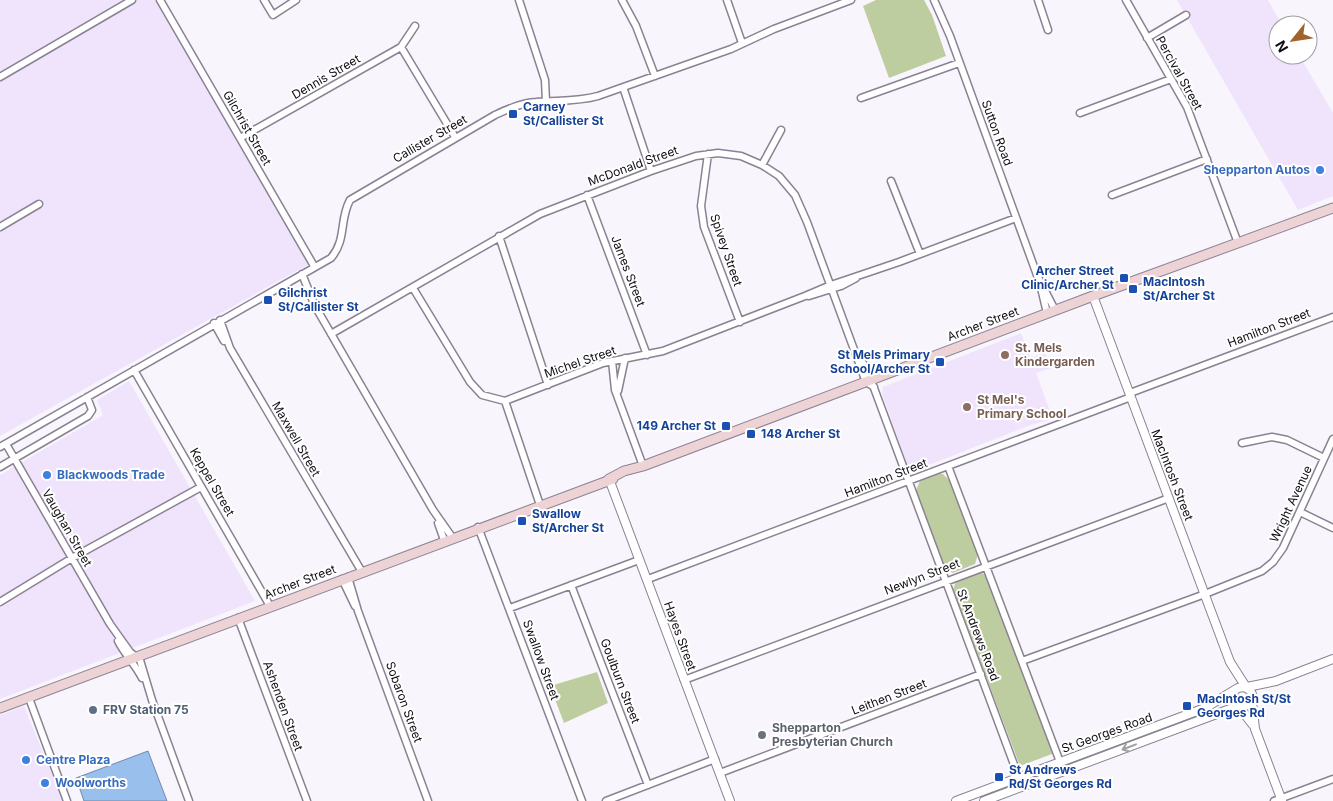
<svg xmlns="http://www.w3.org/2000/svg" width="1333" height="801" viewBox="0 0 1333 801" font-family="Inter,sans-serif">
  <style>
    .built { fill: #f0e4fd }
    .green { fill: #becda0 }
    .water { fill: #99bfed; stroke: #708aac }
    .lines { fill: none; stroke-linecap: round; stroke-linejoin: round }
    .minor-casing { stroke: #8a8293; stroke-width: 9 }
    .tertiary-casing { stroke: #8a8293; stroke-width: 10 }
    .secondary-casing { stroke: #8a8293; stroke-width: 11 }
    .minor { stroke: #fff; stroke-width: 6 }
    .tertiary { stroke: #fff; stroke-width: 8 }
    .secondary { stroke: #eed3d6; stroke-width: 9 }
    .oneway { stroke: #9f9ea1 }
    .transit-dot { fill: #1a4fb4; stroke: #fff; stroke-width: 2 }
    .shop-dot { fill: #3f7fe0; stroke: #fff; stroke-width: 2 }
    .education-dot { fill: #8d6e63; stroke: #fff; stroke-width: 2 }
    .service-dot { fill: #5c6f8a; stroke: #fff; stroke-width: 2 }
    .worship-dot { fill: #6b7280; stroke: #fff; stroke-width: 2 }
    .labels { text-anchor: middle; stroke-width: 4; stroke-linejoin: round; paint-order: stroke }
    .street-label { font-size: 12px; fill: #100d13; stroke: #fff }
    .transit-label { font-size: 12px; font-weight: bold; fill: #164399; stroke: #fff; text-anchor: start }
    .shop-label { font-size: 12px; font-weight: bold; fill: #366cbe; stroke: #fff; text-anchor: start }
    .education-label { font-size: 12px; font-weight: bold; fill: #785e54; stroke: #fff; text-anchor: start }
    .service-label { font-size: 12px; font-weight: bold; fill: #4e5e75; stroke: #fff; text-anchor: start }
    .worship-label { font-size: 12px; font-weight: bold; fill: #5b616d; stroke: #fff; text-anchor: start }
  </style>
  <rect width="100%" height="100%" fill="#f8f5fc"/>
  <path class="built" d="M0 0H155L309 264 0 436Z
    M1177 0H1268L1282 25H1278V55H1299L1333 113V196L1298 210Z
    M1021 333 1030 358 1045 353 1051 368 1036 373 1053 419 1031 425 916 470 907 464 882 394 883 387Z
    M129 381 255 601 0 699V475L103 415 97 400Z
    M24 706 63 801H0V715Z"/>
  <path class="green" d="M876 0H924L932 15 946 56 889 78 863 6Z
    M939 474H943L951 482 978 554 975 564 953 573 945 569 916 490 920 481Z
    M979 572 986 575 1052 751V754L1020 766 953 590 956 581Z
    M597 672 608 703 564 723 550 686Z"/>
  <path class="water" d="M148 751 167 801H84L76 778Z"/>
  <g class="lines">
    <g class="minor-casing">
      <path id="minor" d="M160 0 314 266
        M264 0 273 15 296 0
        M519 0 545 80 546 102
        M622 0 636 26 655 76
        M727 0 742 43
        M934 0 950 36 1037 275 1055 310
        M1038 0 1048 30
        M1126 0 1187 107 1238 243
        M1147 38 1186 15
        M401 47 455 137
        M0 77 132 0
        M623 87 651 171
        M861 98 959 63
        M1080 113 1171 79
        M240 138 401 47 415 26
        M708 154 701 206 704 227 740 322
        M762 165 781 130
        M891 181 920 254
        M587 195 647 355
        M1112 195 1207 159
        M0 227 39 204
        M499 236 548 385
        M302 274 315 306 433 510 452 537
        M413 288 470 382 482 395 505 401 603 363 663 351 805 296 831 285 899 262 1016 218
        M1041 288 1047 313
        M809 296 841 286 856 278
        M220 320 230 348 362 572
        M214 323 224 341
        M331 334 540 214 651 171 696 156 718 153 741 156 762 165 779 176 795 195 807 222 863 374 866 382 874 387
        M612 361 615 390 643 466
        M863 363 874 388 1019 778
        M134 370 270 606
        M618 391 625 358
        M1130 393 1333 317
        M505 401 540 505
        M1242 443 1272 437 1287 440 1324 458
        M6 444 110 624 130 652 140 660 152 700 189 801
        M0 447 331 258C347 239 339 220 350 200L495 115C508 109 521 103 536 102 557 100 577 102 598 96L731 49 774 29 851 0
        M948 466 1060 762
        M0 467 88 416 92 410 87 397
        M1300 512 1333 528
        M438 523 444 540
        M478 527 582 801
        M348 577 358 611 428 801
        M342 579 355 606
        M648 579 1131 397
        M571 585 648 785
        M0 602 72 558 201 487
        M510 608 639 560
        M238 618 307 801
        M118 641C125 655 135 664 142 678
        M1022 661 1205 594 1262 571 1273 562 1283 548 1333 439
        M684 680 1169 498
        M29 698 67 801
        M720 773 981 674
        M606 801 715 759
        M1274 801 1333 779"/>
    </g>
    <g class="tertiary-casing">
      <path id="tertiary" d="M1093 296 1230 662 1246 687
        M609 479 730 801
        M1247 687 1276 681 1333 659
        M1252 702 1255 729 1282 801
        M1239 707 1253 725
        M956 801 1205 708 1238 688C1249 685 1256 694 1250 704L1242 707 1235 704 1232 696 1235 690
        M984 801 1238 706"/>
    </g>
    <g class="secondary-casing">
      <path id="secondary" d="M609 479 624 471 643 466 1093 296 1333 208
        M0 708 613 479"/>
    </g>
    <use href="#minor" class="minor"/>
    <use href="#tertiary" class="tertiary"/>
    <use href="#secondary" class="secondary"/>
  </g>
  <defs><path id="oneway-shaft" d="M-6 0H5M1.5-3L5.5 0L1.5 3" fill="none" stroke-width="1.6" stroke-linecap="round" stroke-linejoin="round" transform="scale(1.25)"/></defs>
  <use class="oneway" href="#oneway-shaft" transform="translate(1129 747) rotate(159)"/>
  <g class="transit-dot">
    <rect x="508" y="109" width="10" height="10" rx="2.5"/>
    <rect x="1119" y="273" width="10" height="10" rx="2.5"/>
    <rect x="1128" y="284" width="10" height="10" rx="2.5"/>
    <rect x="263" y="295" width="10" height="10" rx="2.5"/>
    <rect x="935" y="357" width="10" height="10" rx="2.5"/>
    <rect x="721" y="421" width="10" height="10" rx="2.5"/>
    <rect x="746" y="429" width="10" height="10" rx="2.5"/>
    <rect x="517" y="516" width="10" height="10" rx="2.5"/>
    <rect x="1182" y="701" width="10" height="10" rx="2.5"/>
    <rect x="994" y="772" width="10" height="10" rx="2.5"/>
  </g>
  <g class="shop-dot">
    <circle cx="1320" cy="170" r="5"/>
    <circle cx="47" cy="475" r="5"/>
    <circle cx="26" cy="760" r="5"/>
    <circle cx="45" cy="783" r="5"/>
  </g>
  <g class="education-dot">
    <circle cx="1005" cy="355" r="5"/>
    <circle cx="967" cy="407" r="5"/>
  </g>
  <circle class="service-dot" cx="93" cy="710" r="5"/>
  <circle class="worship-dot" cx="762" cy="735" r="5"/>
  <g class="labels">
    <g class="street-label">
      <text transform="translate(1179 73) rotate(61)" y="4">Percival Street</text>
      <text transform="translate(326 77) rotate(-30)" y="4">Dennis Street</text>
      <text transform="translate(247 128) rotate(60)" y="4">Gilchrist Street</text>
      <text transform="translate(997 133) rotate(70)" y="4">Sutton Road</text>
      <text transform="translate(430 139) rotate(-30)" y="4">Callister Street</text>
      <text transform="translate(633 166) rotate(-20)" y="4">McDonald Street</text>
      <text transform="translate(726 250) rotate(71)" y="4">Spivey Street</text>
      <text transform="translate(628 271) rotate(69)" y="4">James Street</text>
      <text transform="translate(983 324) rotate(-21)" y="4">Archer Street</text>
      <text transform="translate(1269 328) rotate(-21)" y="4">Hamilton Street</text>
      <text transform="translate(580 362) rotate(-19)" y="4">Michel Street</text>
      <text transform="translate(296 439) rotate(60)" y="4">Maxwell Street</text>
      <text transform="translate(1172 475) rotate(69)" y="4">MacIntosh Street</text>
      <text transform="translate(886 478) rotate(-21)" y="4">Hamilton Street</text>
      <text transform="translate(212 482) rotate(60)" y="4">Keppel Street</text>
      <text transform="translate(1291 504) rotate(-65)" y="4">Wright Avenue</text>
      <text transform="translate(67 528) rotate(60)" y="4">Vaughan Street</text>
      <text transform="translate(922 577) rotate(-21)" y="4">Newlyn Street</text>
      <text transform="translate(300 582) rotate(-21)" y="4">Archer Street</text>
      <text transform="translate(978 635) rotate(69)" y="4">St Andrews Road</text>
      <text transform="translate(680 636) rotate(70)" y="4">Hayes Street</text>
      <text transform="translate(541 660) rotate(70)" y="4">Swallow Street</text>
      <text transform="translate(620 681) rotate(69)" y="4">Goulburn Street</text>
      <text transform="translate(889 697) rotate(-21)" y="4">Leithen Street</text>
      <text transform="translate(404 702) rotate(70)" y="4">Sobaron Street</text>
      <text transform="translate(283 706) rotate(70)" y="4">Ashenden Street</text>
      <text transform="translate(1107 733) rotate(-20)" y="4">St Georges Road</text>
    </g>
    <g class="transit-label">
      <text x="523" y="111">Carney<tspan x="523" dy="14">St/Callister St</tspan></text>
      <text x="1114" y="275" text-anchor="end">Archer Street<tspan x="1114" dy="14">Clinic/Archer St</tspan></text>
      <text x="1143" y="286">MacIntosh<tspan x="1143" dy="14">St/Archer St</tspan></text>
      <text x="278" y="297">Gilchrist<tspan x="278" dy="14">St/Callister St</tspan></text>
      <text x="930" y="359" text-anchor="end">St Mels Primary<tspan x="930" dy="14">School/Archer St</tspan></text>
      <text x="716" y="430" text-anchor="end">149 Archer St</text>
      <text x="761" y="438">148 Archer St</text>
      <text x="532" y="518">Swallow<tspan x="532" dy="14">St/Archer St</tspan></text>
      <text x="1197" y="703">MacIntosh St/St<tspan x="1197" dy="14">Georges Rd</tspan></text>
      <text x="1009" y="774">St Andrews<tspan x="1009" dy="14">Rd/St Georges Rd</tspan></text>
    </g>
    <g class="shop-label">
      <text x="1310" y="174" text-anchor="end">Shepparton Autos</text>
      <text x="57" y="479">Blackwoods Trade</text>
      <text x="36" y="764">Centre Plaza</text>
      <text x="55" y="787">Woolworths</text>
    </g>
    <g class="education-label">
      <text x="1015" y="352">St. Mels<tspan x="1015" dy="14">Kindergarden</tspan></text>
      <text x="977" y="404">St Mel's<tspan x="977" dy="14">Primary School</tspan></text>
    </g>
    <g class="service-label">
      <text x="103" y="714">FRV Station 75</text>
    </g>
    <g class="worship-label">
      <text x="772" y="732">Shepparton<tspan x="772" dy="14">Presbyterian Church</tspan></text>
    </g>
  </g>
  <g transform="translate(1293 40) rotate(240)"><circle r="24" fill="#ffffff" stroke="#9f9ea1"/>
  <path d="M0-4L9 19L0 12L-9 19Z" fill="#a2622c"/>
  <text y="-8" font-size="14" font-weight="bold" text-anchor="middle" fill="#100d13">N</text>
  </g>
</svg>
